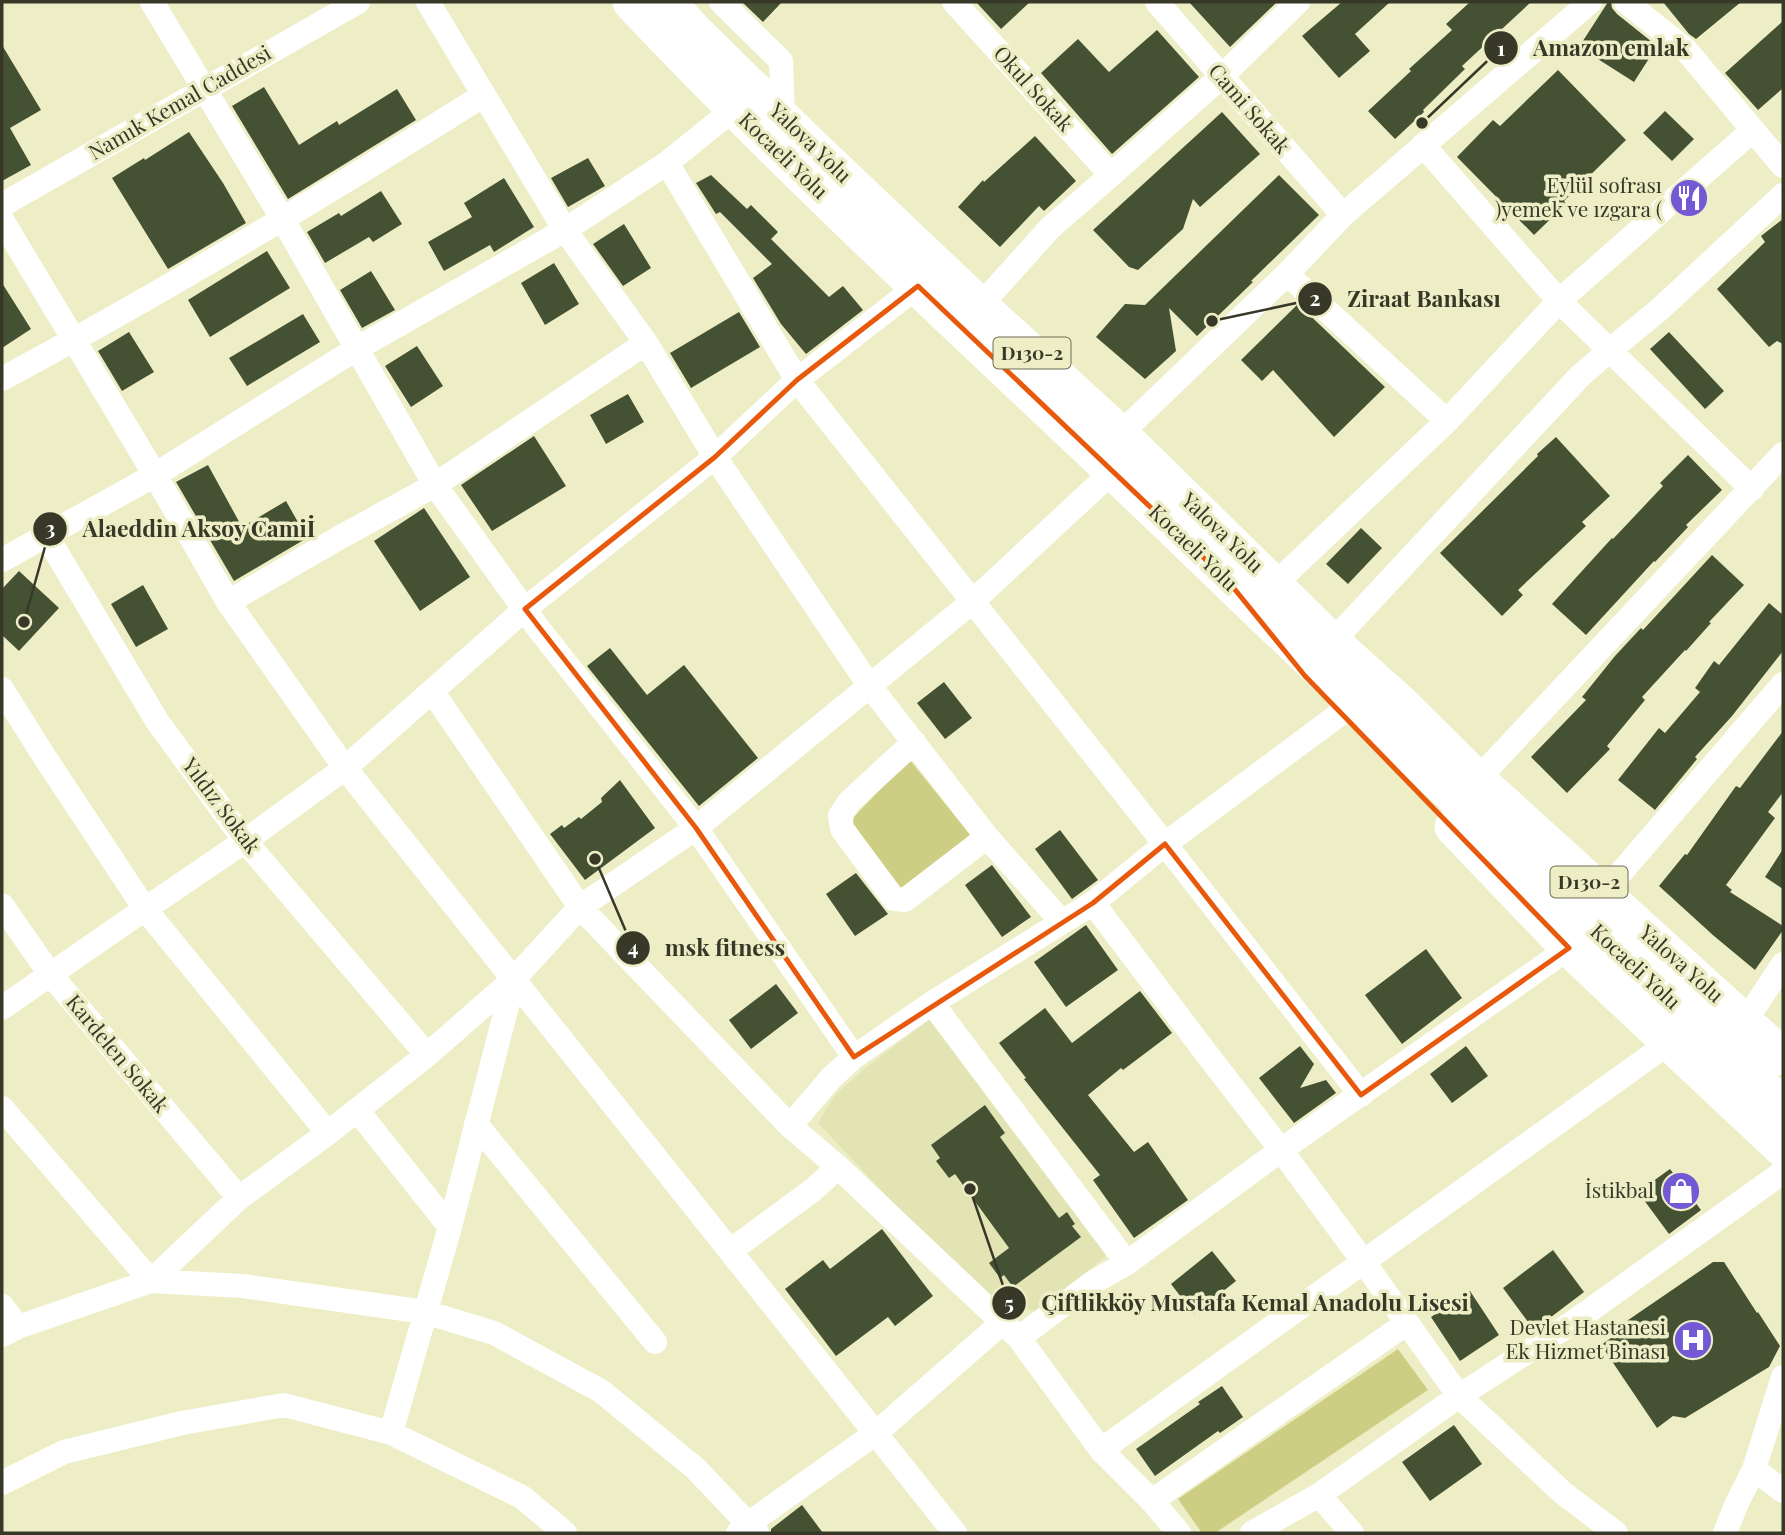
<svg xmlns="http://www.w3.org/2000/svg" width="1785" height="1535" viewBox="0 0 1785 1535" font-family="'Playfair Display',serif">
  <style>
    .built { fill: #e2e4b4 }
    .green { fill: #cdce83 }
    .building { fill: #445233 }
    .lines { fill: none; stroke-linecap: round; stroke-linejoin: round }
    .minor { stroke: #fff; stroke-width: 24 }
    .highway { stroke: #fff; stroke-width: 37 }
    .marked { fill: none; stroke: #e8590c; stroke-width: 5; stroke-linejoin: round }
    .labels { text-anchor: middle; stroke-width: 7; stroke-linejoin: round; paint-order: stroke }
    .shield { fill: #edeec6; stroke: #6e6f57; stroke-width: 2 }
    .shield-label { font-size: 19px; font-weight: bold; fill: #373828 }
    .street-label { font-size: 21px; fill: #373828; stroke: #edeec6 }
    .poi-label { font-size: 21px; fill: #373828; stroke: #edeec6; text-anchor: end }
    .leader { fill: none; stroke: #373828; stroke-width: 2.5 }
    .callout-dot { fill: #373828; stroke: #edeec6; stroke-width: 2.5 }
    .mark-label { font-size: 21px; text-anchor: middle; font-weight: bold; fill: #fff }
    .callout-label { font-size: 23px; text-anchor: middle; font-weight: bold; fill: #373828; stroke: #edeec6; stroke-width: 7; stroke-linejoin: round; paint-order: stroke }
  </style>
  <rect width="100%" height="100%" fill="#edeec6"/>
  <path class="built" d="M931 1018 1109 1254 1038 1311 990 1306 818 1123 834 1096 863 1070Z"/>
  <path class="green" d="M909 759 972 837 900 893 853 823 854 817Z
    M1398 1349 1428 1390 1215 1533H1202L1178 1499Z"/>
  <path class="building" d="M742 2H782L763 22Z
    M976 2H1030L1001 29Z
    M1189 2H1277L1230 47Z
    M1342 2H1390L1355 34 1370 51 1339 78 1302 36Z
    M1470 2H1531L1462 66 1465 69 1423 110 1424 112 1395 139 1368 111 1411 71 1409 69 1452 30 1446 24Z
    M1608 2H1611L1612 8 1617 14 1657 46 1634 82 1579 47Z
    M1663 2H1741L1696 39 1689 34Z
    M1783 21V88L1758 110 1725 73Z
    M1157 30 1199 77 1112 154 1041 73 1078 39 1109 72Z
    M2 45 41 110 10 128 31 165 2 181Z
    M1558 70 1626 140 1564 201 1566 204 1534 235 1457 157 1493 120 1500 126Z
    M264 87 299 145 337 121 339 125 397 89 416 120 288 199 232 106Z
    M1665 111 1694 139 1672 161 1643 133Z
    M1222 112 1260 154 1200 207 1193 199 1183 229 1138 270 1129 267 1093 230Z
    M189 132 223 183 246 223 168 269 112 178 144 158 145 160Z
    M1035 136 1076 181 1044 211 1039 206 1000 247 958 207 983 180 984 182Z
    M588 158 605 186 568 207 551 178Z
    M711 175 747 209 751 205 778 232 771 239 829 297 843 286 863 310 806 354 781 324 753 278 772 264 720 212 716 214 696 183Z
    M1279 175 1319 215 1251 281 1253 282 1197 336 1169 308 1176 351 1145 379 1096 337 1125 304 1145 305Z
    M504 178 534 227 494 252 490 245 444 271 428 242 472 217 464 203Z
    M381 191 402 224 373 242 369 237 325 263 307 232 339 213 341 216Z
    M1783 219V344L1777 341 1769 347 1717 289 1765 242 1761 236Z
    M624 224 651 268 623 286 593 244Z
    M267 251 290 288 210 337 188 300Z
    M554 263 579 304 545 325 521 283Z
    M371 271 395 310 362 328 340 290Z
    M2 283 31 329 2 348Z
    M1298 304 1385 387 1334 437 1273 370 1262 381 1241 360Z
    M739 312 760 347 691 388 670 353Z
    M303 314 320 342 247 386 229 358Z
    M129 332 154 372 122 391 98 351Z
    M1669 332 1724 391 1705 409 1650 349Z
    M417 346 443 386 411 407 385 366Z
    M628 394 644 422 606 444 590 415Z
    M534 436 566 486 492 531 461 485Z
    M1556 437 1610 496 1582 522 1586 526 1518 590 1523 595 1502 616 1440 553 1538 456 1537 454Z
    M1688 455 1722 490 1686 525 1688 527 1655 562 1654 561 1586 635 1552 604 1612 538 1613 539 1663 486 1660 483Z
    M208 465 242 527 286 501 307 538 234 581 176 482Z
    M424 508 470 577 420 611 374 541Z
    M1361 528 1382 548 1348 584 1326 564Z
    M1712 555 1744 585 1709 622 1711 623 1686 651 1685 650 1642 697 1645 700 1607 746 1610 749 1567 793 1531 757 1586 700 1582 697 1615 656 1641 628 1643 630Z
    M19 571 59 608 19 651 2 635V589Z
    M143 585 168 629 136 647 111 604Z
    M1769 603 1783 615V651L1732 716 1695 757 1697 759 1655 810 1618 780 1659 728 1665 733 1700 692 1695 688 1714 661 1719 665Z
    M610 648 647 695 684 665 758 758 699 806 587 666Z
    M944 682 972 718 945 739 917 703Z
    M1783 731V792L1768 812 1775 818 1726 885 1732 890 1730 892 1783 926V930L1755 970 1714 936 1659 886 1685 854 1687 855 1736 786 1740 788Z
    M620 780 655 828 585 880 550 834 562 825 564 828 579 817 581 819 602 802 601 798Z
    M1060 830 1098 880 1072 899 1035 849Z
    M1783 849V889L1765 877Z
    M992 865 1031 917 1002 937 965 885Z
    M856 873 888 914 855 936 826 894Z
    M1086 925 1118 970 1066 1007 1034 962Z
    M1426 949 1462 998 1402 1044 1365 995Z
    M776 984 798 1013 751 1049 729 1020Z
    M1140 991 1172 1033 1123 1070 1121 1068 1088 1095 1134 1152 1148 1142 1188 1200 1134 1238 1093 1180 1100 1175 1024 1079 1026 1078 999 1043 1045 1008 1072 1043Z
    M1300 1046 1314 1064 1300 1088 1326 1080 1336 1093 1294 1123 1259 1078Z
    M1466 1046 1488 1076 1452 1103 1430 1074Z
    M985 1105 1005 1133 1000 1137 1059 1218 1067 1212 1075 1224 1072 1226 1081 1237 1013 1287 1004 1275 1000 1278 989 1263 1009 1248 955 1174 949 1178 936 1161 940 1158 931 1145Z
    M1670 1169 1701 1210 1669 1234 1638 1192Z
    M882 1229 933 1296 895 1326 888 1317 836 1356 785 1289 823 1260 830 1269Z
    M1553 1250 1584 1292 1534 1330 1503 1288Z
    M1212 1251 1236 1281 1194 1314 1171 1284Z
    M1713 1262H1724L1757 1313 1758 1312 1780 1346 1769 1367 1685 1418 1673 1416 1657 1428 1601 1345 1617 1334 1618 1327Z
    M1470 1291 1499 1335 1460 1361 1431 1317Z
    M1222 1386 1243 1417 1220 1433 1218 1431 1155 1476 1136 1449 1200 1404 1198 1402Z
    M1454 1425 1482 1464 1430 1501 1402 1462Z
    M802 1505 823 1533H771V1529Z"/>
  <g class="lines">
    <path class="minor" d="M152 2 282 218 435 485 538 628 696 828 854 1057
      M428 2 565 230 646 343 715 457 869 685 987 837 1062 922
      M721 2 781 61 783 117
      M954 2 1111 175
      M1157 2 1343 215
      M1626 2 1686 50 1783 166
      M1423 145 1559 301 1752 489
      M667 163 797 380 1165 844 1361 1095
      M2 205 358 2
      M2 220 155 475 228 602 345 768 955 1533
      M1287 274 1447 421
      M980 306 1050 228 1111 175 1221 77 1298 2
      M2 379C165 291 327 194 484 95
      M1120 434 1287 274 1343 215 1590 2
      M46 535 157 721 245 841 427 1055
      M2 560 155 475 356 349 565 230 667 163 734 109
      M1275 584 1447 421 1559 301 1753 130
      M228 602 337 539 435 485 646 343
      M1332 642 1580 376 1610 350 1659 310 1783 195
      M2 689 44 756 145 909 328 1133
      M432 691 580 907 790 1126 838 1167 1019 1338 1101 1450 1152 1501 1179 1533
      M914 742 849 802 840 816 842 829 894 899 905 900 987 837
      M1490 766 1783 454
      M1618 876 1783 684
      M1093 903 1203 1049 1281 1150 1363 1261 1459 1396 1563 1493 1616 1533
      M2 905 50 974 239 1198
      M932 1003 1127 1263
      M1756 1005 1783 964
      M2 1008 145 909 245 841 345 768 525 609 715 457 797 380 918 286
      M2 1108 151 1281 243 1286 425 1312 494 1333 601 1391 695 1468 757 1533
      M357 1110 450 1227
      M476 1124 655 1342
      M790 1126 831 1078 854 1057 932 1003 1093 903 1165 844 1341 713
      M730 1251 813 1190 838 1167
      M2 1306 18 1327
      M2 1335 18 1327 151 1281 239 1198 328 1133 427 1055 514 979 580 907 696 828 972 602 1112 472
      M1019 1338 1092 1283 1127 1263 1281 1150 1569 948
      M391 1433 450 1227 514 979
      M1101 1450 1670 1042
      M1754 1469 1783 1491
      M2 1483 64 1452 182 1423 284 1405 391 1433 522 1497 565 1533
      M1319 1495 1352 1533
      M1152 1501 1407 1323
      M738 1533 748 1524 876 1433 1003 1322
      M1252 1533 1319 1495 1459 1396 1572 1323 1783 1172
      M1725 1533 1736 1505 1754 1469 1783 1377"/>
    <path class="highway" d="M631 2C800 181 982 347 1160 516 1195 549 1229 583 1264 616 1436 781 1610 943 1783 1106
      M670 5 695 32 805 140 980 306 1120 434 1332 642 1399 702 1481 783 1783 1057
      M1453 827 1569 948 1783 1149"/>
  </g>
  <path class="marked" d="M918 286 1228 581 1305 676 1569 948 1361 1095 1165 844 1093 903 854 1057 696 828 525 609 715 457 797 380Z"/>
  <defs>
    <g id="restaurant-disc" transform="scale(2.0125)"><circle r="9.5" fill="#735ad4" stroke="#edeec6"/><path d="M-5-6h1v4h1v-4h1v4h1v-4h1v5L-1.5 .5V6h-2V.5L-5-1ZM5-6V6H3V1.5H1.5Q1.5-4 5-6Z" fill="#fff"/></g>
    <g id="shop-disc" transform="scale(2.0125)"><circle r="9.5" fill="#735ad4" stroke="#edeec6"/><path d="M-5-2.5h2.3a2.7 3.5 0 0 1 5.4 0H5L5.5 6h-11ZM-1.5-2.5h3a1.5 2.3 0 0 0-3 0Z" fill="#fff"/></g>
    <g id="hospital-disc" transform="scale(2.0125)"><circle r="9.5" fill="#735ad4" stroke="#edeec6"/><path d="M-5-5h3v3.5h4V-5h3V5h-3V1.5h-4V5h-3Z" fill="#fff"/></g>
  </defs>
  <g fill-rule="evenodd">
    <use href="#restaurant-disc" x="1689" y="198"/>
    <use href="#shop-disc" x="1681" y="1191"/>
    <use href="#hospital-disc" x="1693" y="1340"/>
  </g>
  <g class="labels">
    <g class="shield">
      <rect x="993.5" y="337.5" width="77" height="31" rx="5"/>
      <rect x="1550.5" y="866.5" width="77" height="31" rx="5"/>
    </g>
    <g class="shield-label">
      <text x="1032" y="360">D130-2</text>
      <text x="1589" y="889">D130-2</text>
    </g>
    <g class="street-label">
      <text transform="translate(1033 89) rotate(48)" y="7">Okul Sokak</text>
      <text transform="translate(180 103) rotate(-30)" y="7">Namık Kemal Caddesi</text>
      <text transform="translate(1249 109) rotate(49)" y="7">Cami Sokak</text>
      <text transform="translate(810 143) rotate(44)" y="7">Yalova Yolu</text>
      <text transform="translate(783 156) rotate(44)" y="7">Kocaeli̇ Yolu</text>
      <text transform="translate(1222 533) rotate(44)" y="7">Yalova Yolu</text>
      <text transform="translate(1193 548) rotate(44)" y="7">Kocaeli̇ Yolu</text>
      <text transform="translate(221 806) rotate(53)" y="7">Yıldız Sokak</text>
      <text transform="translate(1681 964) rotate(42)" y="7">Yalova Yolu</text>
      <text transform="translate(1635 967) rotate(43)" y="7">Kocaeli̇ Yolu</text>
      <text transform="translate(117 1054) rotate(50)" y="7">Kardelen Sokak</text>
    </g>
    <g class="poi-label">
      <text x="1662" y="193">Eylül sofrası<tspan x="1662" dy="24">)yemek ve ızgara (</tspan></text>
      <text x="1654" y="1198">İstikbal</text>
      <text x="1666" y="1335">Devlet Hastanesi<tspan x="1666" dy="24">Ek Hizmet Binası</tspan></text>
    </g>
  </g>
  <path class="leader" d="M1422 123L1501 48M1212 321L1315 299M24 622L50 529M595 859L633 948M970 1189L1009 1303"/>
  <g class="callout-dot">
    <circle cx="1422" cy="123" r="7"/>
    <circle cx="1212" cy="321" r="7"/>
    <circle cx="24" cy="622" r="7"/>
    <circle cx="595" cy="859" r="7"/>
    <circle cx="970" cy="1189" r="7"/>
    <circle cx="1501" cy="48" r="18"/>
    <circle cx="1315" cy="299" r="18"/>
    <circle cx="50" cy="529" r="18"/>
    <circle cx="633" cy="948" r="18"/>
    <circle cx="1009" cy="1303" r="18"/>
  </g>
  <g class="mark-label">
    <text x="1501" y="56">1</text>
    <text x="1315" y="306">2</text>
    <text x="50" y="536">3</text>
    <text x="633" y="955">4</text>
    <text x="1009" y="1311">5</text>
  </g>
  <g class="callout-label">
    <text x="1611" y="56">Amazon emlak</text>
    <text x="1424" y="307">Ziraat Bankası</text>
    <text x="199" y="537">Alaeddin Aksoy Camiİ</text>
    <text x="725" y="956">msk fitness</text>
    <text x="1255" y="1311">Çiftlikköy Mustafa Kemal Anadolu Lisesi</text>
  </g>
  <rect width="1785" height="1535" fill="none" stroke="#373828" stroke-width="7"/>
</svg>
